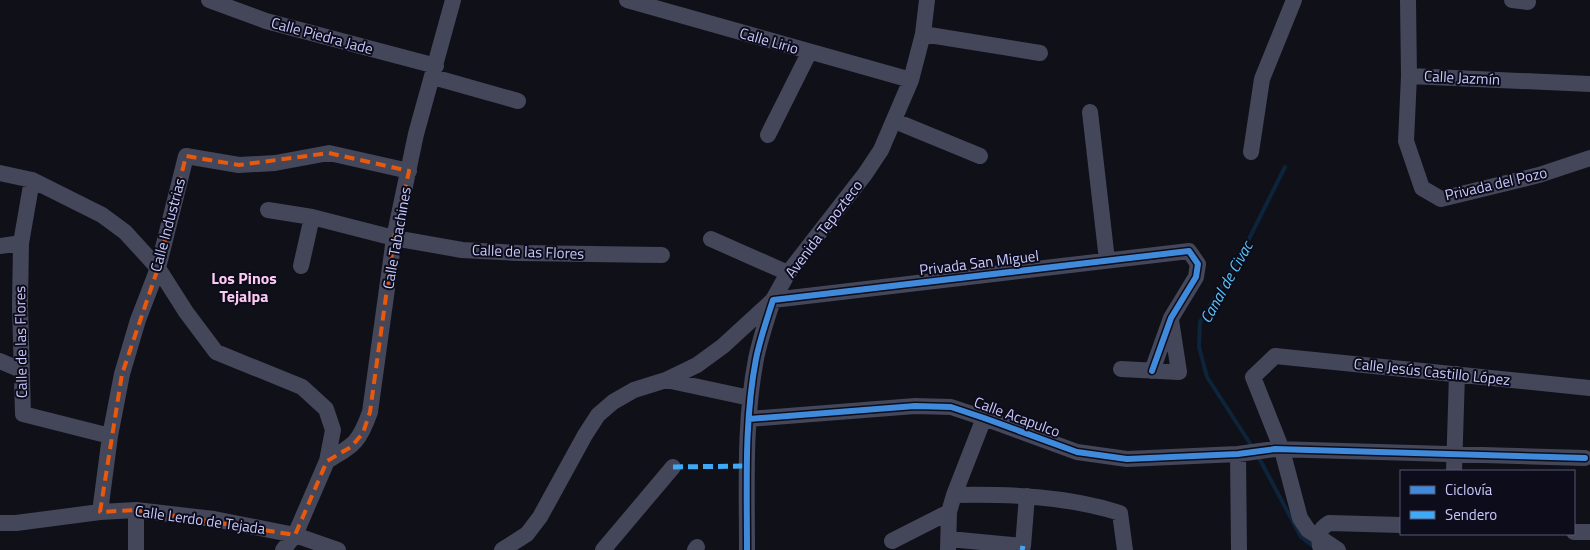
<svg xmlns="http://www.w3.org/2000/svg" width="1590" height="550" viewBox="0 0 1590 550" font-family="'Titillium Web',sans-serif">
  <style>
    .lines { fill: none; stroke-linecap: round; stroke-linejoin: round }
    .stream { stroke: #0d243a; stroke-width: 4 }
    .minor { stroke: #444659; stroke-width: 16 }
    .quiet { stroke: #3fa9f5; stroke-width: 5; stroke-dasharray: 10 5; stroke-linecap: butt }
    .cycleway-casing { stroke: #0c0c1b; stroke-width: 9 }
    .cycleway { stroke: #408adc; stroke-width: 6 }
    .marked { fill: none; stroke: #e8590c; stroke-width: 4; stroke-dasharray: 10 6; stroke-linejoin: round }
    .labels { text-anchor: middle; stroke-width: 4; stroke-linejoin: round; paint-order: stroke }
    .street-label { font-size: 15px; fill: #c8c8fc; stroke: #0c0c1b }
    .neighbourhood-label { font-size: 16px; font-weight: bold; fill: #fdcaf0; stroke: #0c0c1b }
    .water-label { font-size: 16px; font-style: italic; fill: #5bc3f7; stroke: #0c0c1b }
  </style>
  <rect width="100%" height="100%" fill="#101018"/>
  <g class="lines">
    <path class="stream" d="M1253 448 1207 377 1199 347 1200 322 1241 255 1285 167
      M1258 456 1301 537 1314 547"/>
    <path class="minor" d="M209 0 266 21 436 66
      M627 0 911 80
      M1408 0 1409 76 1406 141 1422 188 1441 199 1539 175 1590 158
      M1512 0 1528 2
      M923 34 1040 53
      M1409 76 1590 84
      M433 77 518 101
      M1090 112 1107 260
      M895 121 980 156
      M768 135 809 53
      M1251 152 1262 79 1294 0
      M0 173 32 180 102 215 125 232 158 268 186 312 216 352 302 387 326 409 333 430 327 461 295 535 283 550
      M32 180 21 243 20 306 23 414 110 436
      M268 210 312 217 394 238 462 250 519 253 662 255
      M711 239 788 273
      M0 246 21 243
      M301 266 312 217
      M0 361 21 370
      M1121 369 1179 372 1171 320
      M666 380 750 398
      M749 419 915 406 951 407 984 418 1077 452 1127 459 1238 454 1275 449 1585 458
      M1238 454 1239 550
      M327 461C354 445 359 443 370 412L394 238 416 134 453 0
      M1454 471 1457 374
      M954 495C1009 494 1067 496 1120 513L1125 550
      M136 510V550
      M100 512 110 436 122 374 138 320 158 268 186 156 239 165 275 163 329 153 409 171
      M0 523H16L100 512 136 510 214 519 295 535 338 550
      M1574 532H1590
      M949 539 1023 546 1027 496
      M892 541 949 512
      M1320 546C1318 535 1319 529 1329 523L1401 525
      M502 550 527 534 540 517 585 435 598 415 613 402 634 390 666 380 697 365 723 346 773 300 788 273 865 174 881 150 911 80 923 34 927 0
      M603 550 673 467
      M695 550 697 547
      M747 550C747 487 744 421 756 359 760 339 767 319 773 300L1189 251 1198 264 1196 277 1171 318 1152 371
      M948 550 949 512 954 495 984 418
      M1338 550 1308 530 1300 518 1282 450 1253 377 1275 356 1590 388"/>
    <path class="quiet" d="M673 467 747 466
      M1022 550 1023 546"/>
    <g class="cycleway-casing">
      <path id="cycleway" d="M749 419 915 406 951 407 984 418 1077 452 1127 459 1238 454 1275 449 1585 458
        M747 550C747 487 744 421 756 359 760 339 767 319 773 300L1189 251 1198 264 1196 277 1171 318 1152 371"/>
    </g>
    <use href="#cycleway" class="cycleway"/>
  </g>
  <path class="marked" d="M329 153 409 171 394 238 370 412 363 433 351 447 327 461 295 535 136 510 100 512 122 374 158 268 186 156 239 165Z"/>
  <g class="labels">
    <g class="street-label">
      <text transform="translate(322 36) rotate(15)" y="5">Calle Piedra Jade</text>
      <text transform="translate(769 41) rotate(16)" y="5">Calle Lirio</text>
      <text transform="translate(1462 78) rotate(3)" y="5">Calle Jazmín</text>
      <text transform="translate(1496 184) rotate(-13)" y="5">Privada del Pozo</text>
      <text transform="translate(168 225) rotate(-75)" y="5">Calle Industrias</text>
      <text transform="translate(824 229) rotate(-53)" y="5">Avenida Tepozteco</text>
      <text transform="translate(397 238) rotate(-80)" y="5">Calle Tabachines</text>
      <text transform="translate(528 252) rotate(2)" y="5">Calle de las Flores</text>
      <text transform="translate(979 263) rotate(-7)" y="5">Privada San Miguel</text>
      <text transform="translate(21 342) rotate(-91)" y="5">Calle de las Flores</text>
      <text transform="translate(1432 372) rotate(6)" y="5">Calle Jesús Castillo López</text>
      <text transform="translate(1017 417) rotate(20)" y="5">Calle Acapulco</text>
      <text transform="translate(200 520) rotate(8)" y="5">Calle Lerdo de Tejada</text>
    </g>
    <g class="neighbourhood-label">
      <text x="244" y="284">Los Pinos<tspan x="244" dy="18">Tejalpa</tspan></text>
    </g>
    <g class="water-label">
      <text transform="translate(1226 282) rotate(-61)" y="6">Canal de Civac</text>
    </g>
  </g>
  <rect x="1400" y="470" width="175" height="65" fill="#0c0c1b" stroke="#575775"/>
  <rect x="1410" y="486" width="25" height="8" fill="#408adc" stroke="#575775"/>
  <text x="1445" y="495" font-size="15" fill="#c8c8fc">Ciclovía</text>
  <rect x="1410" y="511" width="25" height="8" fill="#3fa9f5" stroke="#575775"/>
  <text x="1445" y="520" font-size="15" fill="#c8c8fc">Sendero</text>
</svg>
